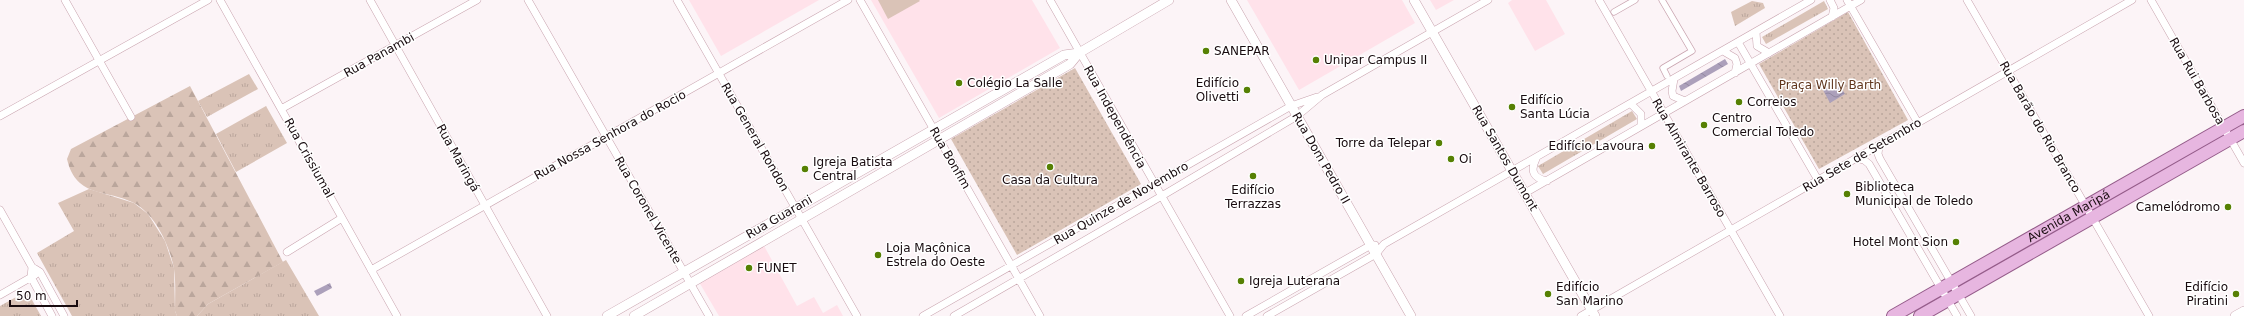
<svg xmlns="http://www.w3.org/2000/svg" width="2244" height="316" viewBox="0 0 2244 316" font-family="'DejaVu Sans',sans-serif">
  <style>
    .built { fill: #ffe2ea }
    .grass { fill: url(#grass-tufts) }
    .forest { fill: url(#forest-firs) }
    .park { fill: url(#park-dots) }
    .pitch { fill: #dac3b7 }
    .water { fill: url(#water-waves) }
    .lines { fill: none; stroke-linecap: round; stroke-linejoin: round }
    .pedestrian-casing { stroke: #c9a4af; stroke-width: 7 }
    .minor-casing { stroke: #c9a4af; stroke-width: 8 }
    .tertiary-casing { stroke: #c9a4af; stroke-width: 10 }
    .primary-casing { stroke: #945b89; stroke-width: 14 }
    .pedestrian { stroke: #fff; stroke-width: 5.5 }
    .minor { stroke: #fff; stroke-width: 7 }
    .tertiary { stroke: #fff; stroke-width: 9 }
    .primary { stroke: #e7b6e0; stroke-width: 12 }
    .poi-dot { fill: #568003; stroke: #fff; stroke-width: 1.5 }
    .labels { text-anchor: middle; stroke-width: 3; stroke-linejoin: round; paint-order: stroke }
    .poi-label { font-size: 12px; fill: #180b0f; stroke: #fff; text-anchor: start }
    .street-label { font-size: 12px; fill: #180b0f; stroke: #fff }
    .park-label { font-size: 12px; fill: #60361d; stroke: #fff }
  </style>
  <defs>
    <pattern id="grass-tufts" width="24" height="20" patternUnits="userSpaceOnUse"><rect width="24" height="20" fill="#dac3b7"/><path d="M3 7l-1-3M5 7V3M7 7l1-3M15 17l-1-3M17 17v-4M19 17l1-3" fill="none" stroke="#baa69c"/></pattern>
    <pattern id="forest-firs" width="22" height="20" patternUnits="userSpaceOnUse"><rect width="22" height="20" fill="#dac3b7"/><path d="M5 1l3.5 6h-7zM16 11l3.5 6h-7z" fill="#baa69c"/></pattern>
    <pattern id="park-dots" width="8" height="8" patternUnits="userSpaceOnUse"><rect width="8" height="8" fill="#dac3b7"/><path d="M2 2h.1M6 6h.1" fill="none" stroke="#baa69c" stroke-width="1.8" stroke-linecap="round"/></pattern>
    <pattern id="water-waves" width="16" height="10" patternUnits="userSpaceOnUse"><rect width="16" height="10" fill="#aca0bb"/><path d="M0 5q4-4 8 0t8 0" fill="none" stroke="#9388a0"/></pattern>
  </defs>
  <rect width="100%" height="100%" fill="#fcf4f7"/>
  <path class="built" d="M689 0H819L721 56Z
    M871 0H1032L1060 48 939 118Z
    M1247 0H1402L1415 23 1299 90Z
    M1430 0H1454L1436 10Z
    M1512 0H1546L1565 34 1535 51 1508 3Z
    M763 244 797 306 814 297 823 313 837 305 843 316H719L699 282Z"/>
  <path class="grass" d="M1752 1 1763 3 1765 8 1735 26 1731 12Z
    M1824 1 1828 9 1766 44 1762 37Z
    M249 74 258 89 207 117 198 101Z
    M266 106 287 143 236 172 216 134Z
    M1632 111 1637 119 1543 174 1538 166Z
    M89 189 134 203 148 214 165 241 174 268 175 311 177 316H72L37 253 74 231 58 203Z
    M286 260 319 316H197L208 304Z
    M27 291 41 316H0V306Z"/>
  <path class="forest" d="M190 86 283 262 208 304 197 316H177L175 311C175 297 176 283 174 269 170 246 155 214 134 203 108 189 76 199 67 159L71 149Z"/>
  <path class="park" d="M1848 12 1908 120 1819 169 1759 64Z
    M1075 68 1141 184 1017 255 951 139Z"/>
  <path class="pitch" d="M878 0H919L920 1 888 19Z"/>
  <path class="water" d="M1725 59 1728 64 1681 91 1679 86Z
    M1837 81 1845 94 1830 103 1823 90Z
    M330 283 332 288 317 296 314 291Z"/>
  <g class="lines">
    <g class="pedestrian-casing">
      <path id="pedestrian" d="M1662 0 1692 51 1663 68 1667 76
        M1614 12 1635 0"/>
    </g>
    <g class="minor-casing">
      <path id="minor" d="M65 0 131 117
        M220 0 397 316
        M370 0 547 316
        M528 0 709 316
        M677 0 857 316
        M860 0 1040 316
        M1050 0 1230 316
        M1599 0 1780 316
        M1830 0 1834 8 1832 17
        M1847 0 1918 123
        M1967 0 2149 316
        M2151 0 2244 163
        M1756 32 1757 46 1769 53
        M1738 42 1818 180
        M1723 51 1735 58 1737 64 1735 73
        M1674 79 1672 91 1673 96 1685 101
        M1631 104 1641 114V126
        M281 109 477 0
        M0 116 208 0
        M1879 146 1878 154 1880 159 1971 316
        M1856 158 1864 160 1869 164 1957 316
        M1536 159C1530 171 1533 178 1547 181
        M1525 193 1861 0
        M0 210 32 267 40 272 64 316
        M287 252 342 218
        M32 267 31 277 52 316
        M371 270 848 0
        M0 295 35 275
        M923 316 1291 106 1317 97
        M954 316 1160 197 1297 116 1322 95 1488 0
        M1246 316 1371 245H1375
        M1267 316 1376 254 1384 244 1811 0
        M1581 316 2132 0"/>
    </g>
    <g class="tertiary-casing">
      <path id="tertiary" d="M1231 0 1411 316
        M1414 0 1595 316
        M607 316 1064 55 1079 53
        M634 316 1070 64 1079 53 1169 0
        M2235 316 2244 311"/>
    </g>
    <g class="primary-casing">
      <g id="primary">
        <path id="s1" d="M1893 316 2244 116"/>
        <path d="M1920 316 2244 131"/>
      </g>
    </g>
    <use href="#pedestrian" class="pedestrian"/>
    <use href="#minor" class="minor"/>
    <use href="#tertiary" class="tertiary"/>
    <use href="#primary" class="primary"/>
  </g>
  <g class="poi-dot">
    <circle cx="1206" cy="51" r="4"/>
    <circle cx="1316" cy="60" r="4"/>
    <circle cx="959" cy="83" r="4"/>
    <circle cx="1247" cy="90" r="4"/>
    <circle cx="1739" cy="102" r="4"/>
    <circle cx="1512" cy="107" r="4"/>
    <circle cx="1704" cy="125" r="4"/>
    <circle cx="1439" cy="143" r="4"/>
    <circle cx="1652" cy="146" r="4"/>
    <circle cx="1451" cy="159" r="4"/>
    <circle cx="1050" cy="167" r="4"/>
    <circle cx="805" cy="169" r="4"/>
    <circle cx="1253" cy="176" r="4"/>
    <circle cx="1847" cy="194" r="4"/>
    <circle cx="2228" cy="207" r="4"/>
    <circle cx="1956" cy="242" r="4"/>
    <circle cx="878" cy="255" r="4"/>
    <circle cx="749" cy="268" r="4"/>
    <circle cx="1241" cy="281" r="4"/>
    <circle cx="1548" cy="294" r="4"/>
    <circle cx="2236" cy="294" r="4"/>
  </g>
  <g class="labels">
    <g class="poi-label">
      <text x="1214" y="55">SANEPAR</text>
      <text x="1324" y="64">Unipar Campus II</text>
      <text x="967" y="87">Colégio La Salle</text>
      <text x="1239" y="87" text-anchor="end">Edifício<tspan x="1239" dy="14">Olivetti</tspan></text>
      <text x="1520" y="104">Edifício<tspan x="1520" dy="14">Santa Lúcia</tspan></text>
      <text x="1747" y="106">Correios</text>
      <text x="1712" y="122">Centro<tspan x="1712" dy="14">Comercial Toledo</tspan></text>
      <text x="1431" y="147" text-anchor="end">Torre da Telepar</text>
      <text x="1644" y="150" text-anchor="end">Edifício Lavoura</text>
      <text x="1459" y="163">Oi</text>
      <text x="813" y="166">Igreja Batista<tspan x="813" dy="14">Central</tspan></text>
      <text x="1050" y="184" text-anchor="middle">Casa da Cultura</text>
      <text x="1855" y="191">Biblioteca<tspan x="1855" dy="14">Municipal de Toledo</tspan></text>
      <text x="1253" y="194" text-anchor="middle">Edifício<tspan x="1253" dy="14">Terrazzas</tspan></text>
      <text x="2220" y="211" text-anchor="end">Camelódromo</text>
      <text x="1948" y="246" text-anchor="end">Hotel Mont Sion</text>
      <text x="886" y="252">Loja Maçônica<tspan x="886" dy="14">Estrela do Oeste</tspan></text>
      <text x="757" y="272">FUNET</text>
      <text x="1249" y="285">Igreja Luterana</text>
      <text x="1556" y="291">Edifício<tspan x="1556" dy="14">San Marino</tspan></text>
      <text x="2228" y="291" text-anchor="end">Edifício<tspan x="2228" dy="14">Piratini</tspan></text>
    </g>
    <g class="street-label">
      <text transform="translate(379 55) rotate(-29)" y="4">Rua Panambi</text>
      <text transform="translate(2197 81) rotate(60)" y="4">Rua Rui Barbosa</text>
      <text transform="translate(1115 117) rotate(61)" y="4">Rua Independência</text>
      <text transform="translate(2040 127) rotate(60)" y="4">Rua Barão do Rio Branco</text>
      <text transform="translate(610 135) rotate(-29)" y="4">Rua Nossa Senhora do Rocio</text>
      <text transform="translate(755 137) rotate(60)" y="4">Rua General Rondon</text>
      <text transform="translate(1862 155) rotate(-30)" y="4">Rua Sete de Setembro</text>
      <text transform="translate(309 158) rotate(61)" y="4">Rua Crissiumal</text>
      <text transform="translate(458 158) rotate(61)" y="4">Rua Maringá</text>
      <text transform="translate(950 158) rotate(60)" y="4">Rua Bonfim</text>
      <text transform="translate(1321 158) rotate(60)" y="4">Rua Dom Pedro II</text>
      <text transform="translate(1505 158) rotate(60)" y="4">Rua Santos Dumont</text>
      <text transform="translate(1689 158) rotate(60)" y="4">Rua Almirante Barroso</text>
      <text transform="translate(1121 203) rotate(-30)" y="4">Rua Quinze de Novembro</text>
      <text transform="translate(648 210) rotate(60)" y="4">Rua Coronel Vicente</text>
      <text dy="4" stroke="none"><textPath href="#s1" startOffset="202">Avenida Maripá</textPath></text>
      <text transform="translate(779 217) rotate(-30)" y="4">Rua Guarani</text>
    </g>
    <g class="park-label">
      <text x="1830" y="89">Praça Willy Barth</text>
    </g>
  </g>
  <path d="M10 300v6h67v-6" fill="none" stroke="#180b0f" stroke-width="2"/>
  <text x="16" y="300" font-size="12" fill="#180b0f" stroke="#ffffff" stroke-width="3" paint-order="stroke">50 m</text>
</svg>
